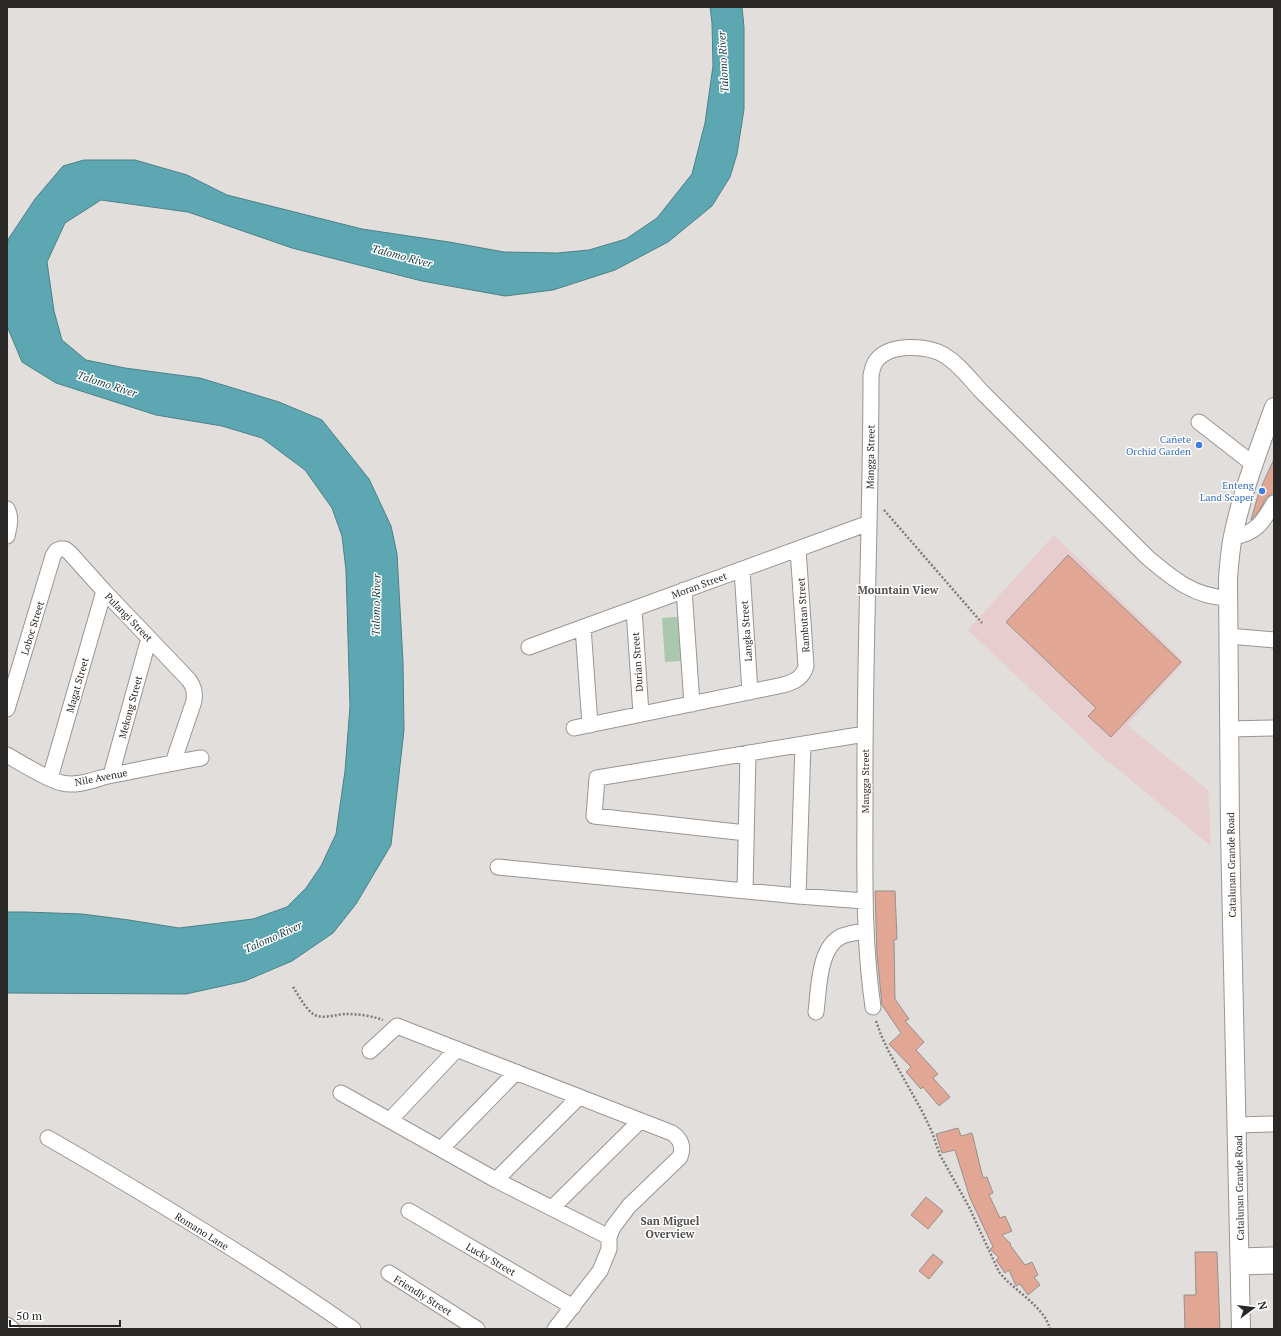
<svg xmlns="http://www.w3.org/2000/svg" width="1281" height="1336" viewBox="0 0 1281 1336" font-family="'PT Serif',serif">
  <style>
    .industrial { fill: #e8cdce }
    .green { fill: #abc8ae }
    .water { fill: #5ca7b2; stroke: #4d8188 }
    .building { fill: #e2a694; stroke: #95918f }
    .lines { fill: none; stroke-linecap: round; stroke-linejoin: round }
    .minor-casing { stroke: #999592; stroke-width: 17 }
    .major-casing { stroke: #999592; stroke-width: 20 }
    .path { stroke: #7d7b79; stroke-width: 2.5; stroke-dasharray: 2 2; stroke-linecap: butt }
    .minor { stroke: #fff; stroke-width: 15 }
    .major { stroke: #fff; stroke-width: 18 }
    .shop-dot { fill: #3f7fe0; stroke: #fff; stroke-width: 1.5 }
    .labels { text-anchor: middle; stroke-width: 3; stroke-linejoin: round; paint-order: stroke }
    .shop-label { font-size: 10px; fill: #366cbe; stroke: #fff; text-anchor: end }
    .street-label { font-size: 10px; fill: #2a2827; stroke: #fff }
    .water-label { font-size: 11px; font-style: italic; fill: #173c41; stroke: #fff }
    .neighbourhood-label { font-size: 11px; font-weight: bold; fill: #504d4b; stroke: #fff }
  </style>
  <rect width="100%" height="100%" fill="#e1dedb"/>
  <path class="industrial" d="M1054 535 1184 662 1127 725 1208 790 1211 846 1098 753 968 630Z"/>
  <path class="green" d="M691 616 694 660 665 662 662 618Z"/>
  <path class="water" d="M710 7H742L744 27V109L737 154 730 177 712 206 668 242 615 270 553 290 505 296 422 281 292 248 188 212 101 200 65 223 47 262 54 311 62 340 86 360 125 368 200 378 279 402 322 420 369 479 391 526 397 554 403 662 404 730 391 845 356 904 333 933 292 961 245 981 186 994 7 993V912H25L82 914 129 920 179 928 253 919 287 907 306 888 321 866 336 834 345 771 350 706 346 570 342 536 332 508 305 470 262 438 222 426 156 415 56 383 22 362 7 326V245L9 238 35 199 63 166 84 160H135L187 175 227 195 362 229 449 242 504 252 557 253 589 250 626 239 657 218 692 174 705 123 713 66 712 23Z"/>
  <path class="building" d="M1274 459V492L1266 498 1259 511 1251 520 1259 492Z
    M1068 555 1181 662 1111 737 1088 716 1096 708 1006 622Z
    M875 891H895L897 939 894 940 895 999 909 1019 905 1021 924 1042 916 1050 938 1074 933 1078 950 1097 939 1106 923 1087 921 1089 906 1072 911 1067 889 1044 901 1033 882 1005 877 955Z
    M958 1128 961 1136 972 1133 983 1178 987 1177 993 1193 989 1195 1000 1218 1005 1216 1012 1231 1002 1235 1011 1244 1010 1245 1025 1265 1032 1262 1038 1275 1034 1277 1040 1285 1028 1295 1020 1284 1016 1286 1009 1270 1005 1273 996 1260 999 1258 990 1249 993 1247 970 1198 955 1150 942 1153 936 1134Z
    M926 1197 943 1211 928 1229 911 1215Z
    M1195 1252H1217L1220 1329H1185L1184 1295H1196Z
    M933 1254 943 1262 929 1279 919 1271Z"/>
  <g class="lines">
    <g class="minor-casing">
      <path id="minor" d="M1199 422 1253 464
        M7 509C12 518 9 527 7 536
        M1232 537C1256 534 1263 522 1274 503
        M742 570 750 692
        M684 590 692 704
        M634 609 641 714
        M583 627 590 725
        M1228 636 1274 640
        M529 647 869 523
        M7 709 53 556 56 551 60 549H65L70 553 104 591 189 680C194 687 195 692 194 701L173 763
        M574 728 783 685C794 682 803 678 806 666L798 549
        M1228 729 1274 728
        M7 755C21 763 48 780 62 783 79 787 97 778 113 775 142 769 172 763 201 758
        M111 775 149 638
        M50 778 104 591
        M746 833 594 816 597 778 865 734
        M498 867 798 896 865 901
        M745 891 748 753
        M798 896 803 744
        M873 1007C863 939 865 869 865 801 864 659 871 517 871 375 872 371 873 365 876 361 889 343 927 345 944 355 959 364 970 379 981 391L1147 557C1172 578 1194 597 1228 598
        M816 1012C819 990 818 947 842 936 850 933 859 932 866 931
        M370 1051 397 1026 672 1133C681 1139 684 1147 680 1157L629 1206 613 1227 609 1237V1249L600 1271 555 1329
        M341 1093 496 1180 609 1237
        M390 1120 457 1049
        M1237 1125 1274 1124
        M48 1138C152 1198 255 1260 353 1329
        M441 1149 516 1072
        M496 1180 579 1097
        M552 1208 640 1121
        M409 1211 573 1307
        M1240 1256 1274 1255
        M1241 1267 1274 1266
        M389 1273 477 1329
        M7 1325 12 1329"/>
    </g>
    <g class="major-casing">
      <path id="major" d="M1241 1329 1230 831 1228 579C1229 565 1230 550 1233 536 1242 492 1259 449 1274 407"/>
    </g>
    <path class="path" d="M884 510 982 623
      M293 987C299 996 305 1008 313 1014 322 1020 337 1014 347 1014 359 1014 372 1016 383 1020
      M876 1021 881 1035 889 1052 923 1113 932 1132 940 1155 969 1207 999 1272C1014 1291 1044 1306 1050 1329"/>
    <use href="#minor" class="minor"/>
    <use href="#major" class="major"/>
  </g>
  <g class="shop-dot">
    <circle cx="1199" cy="445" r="4"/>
    <circle cx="1262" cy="491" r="4"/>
  </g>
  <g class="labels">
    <g class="shop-label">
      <text x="1191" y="443">Cañete<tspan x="1191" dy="12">Orchid Garden</tspan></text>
      <text x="1254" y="489">Enteng<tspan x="1254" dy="12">Land Scaper</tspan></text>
    </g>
    <g class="street-label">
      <text transform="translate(870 457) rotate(-89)" y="4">Mangga Street</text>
      <text transform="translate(699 585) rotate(-20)" y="4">Moran Street</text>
      <text transform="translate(803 615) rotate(-94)" y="4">Rambutan Street</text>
      <text transform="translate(129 617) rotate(46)" y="4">Pulangi Street</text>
      <text transform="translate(32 628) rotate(-73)" y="4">Loboc Street</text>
      <text transform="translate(746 631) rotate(-94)" y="4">Langka Street</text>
      <text transform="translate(637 662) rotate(-94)" y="4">Durian Street</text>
      <text transform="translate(77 685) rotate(-74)" y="4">Magat Street</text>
      <text transform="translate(130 707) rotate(-75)" y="4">Mekong Street</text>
      <text transform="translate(101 777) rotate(-11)" y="4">Nile Avenue</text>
      <text transform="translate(865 781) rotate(-90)" y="4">Mangga Street</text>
      <text transform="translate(1231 865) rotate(-91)" y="4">Catalunan Grande Road</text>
      <text transform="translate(1239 1188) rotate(-91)" y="4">Catalunan Grande Road</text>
      <text transform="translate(202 1231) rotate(32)" y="4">Romano Lane</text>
      <text transform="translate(491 1259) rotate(30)" y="4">Lucky Street</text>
      <text transform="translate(423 1295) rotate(32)" y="4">Friendly Street</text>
    </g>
    <g class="water-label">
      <text transform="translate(723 62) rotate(-93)" y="4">Talomo River</text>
      <text transform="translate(402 256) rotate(15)" y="4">Talomo River</text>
      <text transform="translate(107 384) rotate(18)" y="4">Talomo River</text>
      <text transform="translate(376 605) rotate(-89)" y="4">Talomo River</text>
      <text transform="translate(273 937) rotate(-24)" y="4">Talomo River</text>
    </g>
    <g class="neighbourhood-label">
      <text x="898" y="594">Mountain View</text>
      <text x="670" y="1225">San Miguel<tspan x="670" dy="13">Overview</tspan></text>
    </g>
  </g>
  <rect width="1281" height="1336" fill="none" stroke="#2a2827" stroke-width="16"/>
  <g transform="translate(1253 1308) rotate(75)" stroke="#ffffff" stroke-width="3" paint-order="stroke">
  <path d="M0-3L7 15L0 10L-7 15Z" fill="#2a2827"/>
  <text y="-6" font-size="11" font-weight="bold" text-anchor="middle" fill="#2a2827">N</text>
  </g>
  <path d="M10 1320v6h110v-6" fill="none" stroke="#2a2827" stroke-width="2"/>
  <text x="16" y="1320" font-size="12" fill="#2a2827" stroke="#ffffff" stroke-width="3" paint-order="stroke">50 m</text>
</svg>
